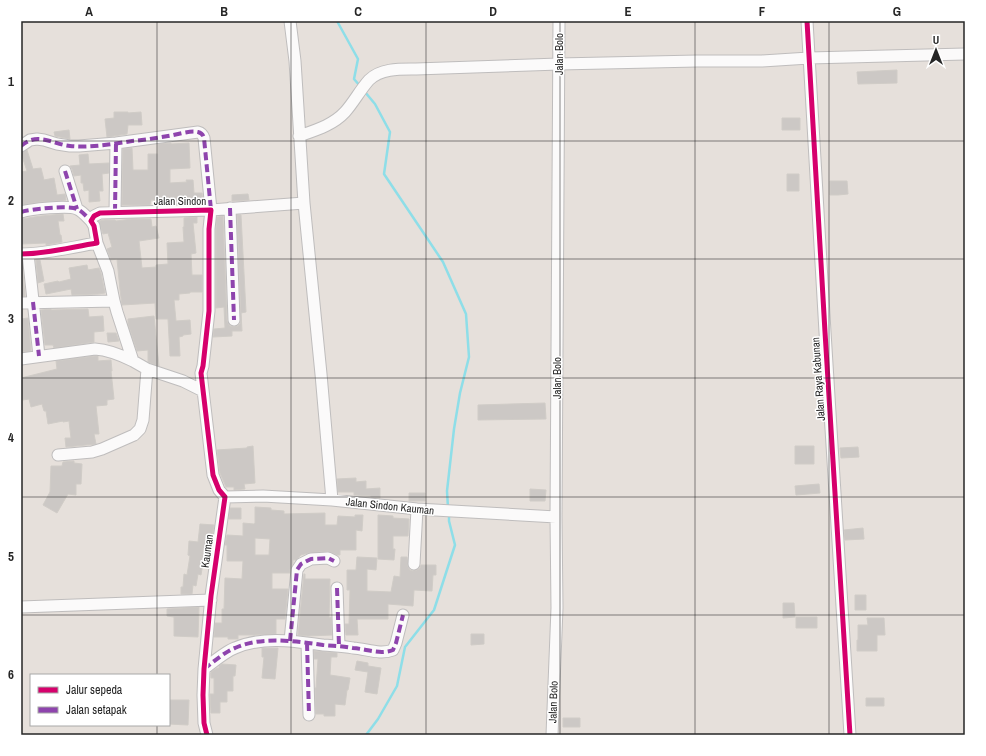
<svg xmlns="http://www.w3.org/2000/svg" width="986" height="756" viewBox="0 0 986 756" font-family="'Archivo Narrow',sans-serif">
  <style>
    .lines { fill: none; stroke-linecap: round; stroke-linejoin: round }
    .stream { stroke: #8edee8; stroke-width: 2.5 }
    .building { fill: #ccc8c5; stroke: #d0ccc7; fill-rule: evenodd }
    .minor-casing { stroke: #bfbdbd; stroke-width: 13 }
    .minor { stroke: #fbfafa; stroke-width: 11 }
    .quiet { stroke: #8e44ad; stroke-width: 4; stroke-dasharray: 8 4; stroke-linecap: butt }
    .cycleway-casing { stroke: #fff; stroke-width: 8 }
    .cycleway { stroke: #d6006c; stroke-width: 5 }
    .grid { fill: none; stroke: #262626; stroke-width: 1; stroke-opacity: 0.55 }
    .labels { text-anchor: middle; stroke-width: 3; stroke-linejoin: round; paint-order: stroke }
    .street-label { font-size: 11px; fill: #262626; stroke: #fff }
    .neatline { fill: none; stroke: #262626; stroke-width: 1.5 }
    .grid-label { font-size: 13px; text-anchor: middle; font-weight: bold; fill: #262626 }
  </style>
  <rect width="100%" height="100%" fill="#e6e0db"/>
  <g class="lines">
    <path class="stream" d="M337 21 358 59 354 79 360 86
      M365 92 375 104 390 132 384 174 443 262 466 314 469 357 460 393 454 429 447 491 448 508
      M366 735 378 719 397 686 405 647 434 610 455 545 449 521V513"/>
  </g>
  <path class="building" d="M897 70V83L858 84 857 72Z
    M114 112H128V113L141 112 142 125H128L127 134 107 137 105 119 114 118Z
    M782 118H800V130H782Z
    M69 130 70 139 55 136 54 132Z
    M171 143V144L189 143 190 168 170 169V183L187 182 186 180H193L194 193H202L203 203 169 204V200H151L150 205H122L123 149 132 148 133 170H148V154H158V144Z
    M27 150 33 169 41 168 44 180 54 178 57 195 65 194 66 200 40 202 21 205V172L27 171 21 153Z
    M88 154 89 164 109 163V173L102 174 103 191H99L100 201 89 202V190L84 191 83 183H81V175L74 176 72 169 70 166 80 165 79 155Z
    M787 174H799V191H787Z
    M830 181H847L848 194 838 195H830Z
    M248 194 249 200 232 201V195Z
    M63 214 64 221H58L60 235H61L62 242 46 245V243L21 244V219L41 216Z
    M237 215H241L246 312 241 313 242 331H232V336L213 337 214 329 225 328 224 307 216 308V229L217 217 223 216 227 321 228 323 230 326 234 327 238 326 240 324 241 320Z
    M197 217V223H193L196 253 191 254 192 275H202V292H190V293L179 294V300H174L176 321 190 320 191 334 183 335V336L179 337 180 356H170L168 319H156L155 303 122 305 120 290 117 259 111 260 107 249 112 247 108 233 103 234 99 221 105 220H115L116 221 132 219H151L152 227 156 226 159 238 139 241 142 268 156 267V265L168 264 167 243 184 242 183 227H184V218Z
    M36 260H40L44 281 38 283Z
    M21 262H22L25 296H21Z
    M87 265 88 270 99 268 101 273 105 293 98 294 72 295 71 289 46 294 44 284 58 281 59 282 71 279 69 268Z
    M51 309V310L88 309 89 317 103 316 104 331 94 332V342L54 348 53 345H45L41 310Z
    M154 316 159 366 148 362V350L137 351 128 324V319Z
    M28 318 31 351 21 352V319Z
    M107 333H116L119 341 108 342Z
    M95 356H98V361L111 360 112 371H111L114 399 107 400V405L96 406 99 434H94L96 444 66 447 65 438H71L69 421 63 422V421L48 424 46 411H44L42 404 31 407 29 399 23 400 21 391V378L57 369 56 361Z
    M545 403 546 419 478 420V405Z
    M253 446 255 483 244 484 245 489 234 490V487H226L220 473 217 450 247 448V447Z
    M795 446H814V464H795Z
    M858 447 859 457 841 458 840 448Z
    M74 461V463L82 464 81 484H76V495L68 494 57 513 43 505 50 492 51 466H62L63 462Z
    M356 478V482L366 481V489L380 488V498L371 497V496L354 495V492H338L337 479Z
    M819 484 820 493 796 495 795 486Z
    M530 489 546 490 545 501H530Z
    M409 493H425V501H409Z
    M255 507 271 508V510L284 511V514L325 513V525H337L338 516 355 517V515H363L362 531 356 530V550H340V555H337L328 551 308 553 301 555 296 560H293V563L290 569V573H272V589H288L285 619H276V634L254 635H238V639H228V637H214L215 623H222V609H224L225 578 242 579 243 561H227V545H225L227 535 243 536V523L254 524 255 523ZM255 538 270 539 269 555H255Z
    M230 508H241V519H229Z
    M378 515 393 516V518L409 519 408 536H393V549H395L394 560 378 559Z
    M200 524 214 525 211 544H210L208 557H204L201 575 198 574 196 586 193 585 192 594H181V587H183L184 574 187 575 190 556 188 555 189 541 198 542Z
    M863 528 864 539 845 540 844 530Z
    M357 557 377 558 376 570 367 569V591L391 592 394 576 400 577 401 557H407L408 567 410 570 413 571 417 570 420 568 421 565H436V575H433L432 591 414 590 413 606 388 604V619H357L358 635H346L345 624H349L350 590H347V570H356Z
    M304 574H305V579H330L329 618 331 617 332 635 308 636 298 635Z
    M855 595H866V610H855Z
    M783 603H794L795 617 783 618Z
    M199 607 198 637 174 636V617L167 616V609Z
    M796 617H817V628H796Z
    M867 618H884L885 635H877V651H857V640H858V625H868Z
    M471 634H484V644L471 645Z
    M262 648H278L275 679 262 678 264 657H262Z
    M314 651 337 653V657H331L330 675 350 678 348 690H347L345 705 335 704V716H324V714H316L315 688H316L318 659H314Z
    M357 661 368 663V666L381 668 377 694 365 692 368 672 355 670Z
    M222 664 236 665 235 676H233V691H227V702H220V713H211L210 694H214V678H211V672L217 668H219V666Z
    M866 698H884V706H866Z
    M169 700H189L188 725 169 724Z
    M563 718H580V727H563Z"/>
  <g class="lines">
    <g class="minor-casing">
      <path id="minor" d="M290 21 295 61 304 203 321 374 332 500
        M807 21 825 332 850 735
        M299 136C316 130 333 125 345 112 354 102 360 90 369 80 381 68 401 69 416 69L559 64 697 61H762L809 58 965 54
        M21 146 30 140 37 139 44 140 57 144 70 146H79L116 143 198 132C202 133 203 135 204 138L211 210 304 203
        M65 171 77 209
        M230 208 234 320
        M21 212C30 209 69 205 77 209 82 211 87 217 91 221
        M115 212 116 143
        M97 243 108 271 114 301
        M21 254C46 254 72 247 97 243L94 226 91 221 94 216 100 213 211 210 209 229V311L203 366 201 373 213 475 219 490 225 497 211 596 204 669 203 695 204 723 207 735
        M28 254 39 356
        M21 303 114 301 117 312 133 361 147 369 183 381 203 391
        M21 359 95 349C109 350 121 355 133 361
        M58 455 92 452 102 449 134 435 140 429 143 420 147 369
        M225 497 263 496 332 500 417 509 556 517
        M414 564 417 509
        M337 588 339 646
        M21 607 211 600
        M290 641 297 570 301 564 311 559 328 558 334 561
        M307 643 309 715
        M204 669C212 663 226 651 235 648 262 636 294 641 323 645 333 646 343 646 353 648 367 649 380 655 393 650L396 643 403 615
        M552 735 557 608 556 517 559 21"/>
    </g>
    <use href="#minor" class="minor"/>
    <path class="quiet" d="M21 146C26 142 31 139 38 139 49 139 59 145 70 146 89 148 113 144 132 141 144 140 156 138 168 136 176 135 190 130 198 132 202 133 203 135 204 138L211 210
      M65 171 77 209
      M230 208 234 320
      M21 212C30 209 69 205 77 209 82 211 87 217 91 221
      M115 212 116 143
      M33 302 39 356
      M337 588 339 646
      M290 641 297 570 301 564 311 559 328 558 334 561
      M307 643 309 715
      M204 669C212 663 226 651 235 648 262 636 294 641 323 645 333 646 343 646 353 648 367 649 380 655 393 650L396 643 403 615"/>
    <g class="cycleway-casing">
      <path id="cycleway" d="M807 21 825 332 850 735
        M21 254C46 254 72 247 97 243L94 226 91 221 94 216 100 213 211 210 209 229V311L203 366 201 373 213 475 219 490 225 497 211 596 204 669 203 695 204 723 207 735"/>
    </g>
    <use href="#cycleway" class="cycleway"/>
  </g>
  <path class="grid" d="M157 21V675M291 21V735M426 21V735M560 21V735M695 21V735M829 21V735M21 141H965M21 259H965M21 378H965M21 497H965M21 615H965M157 725V735"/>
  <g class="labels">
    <g class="street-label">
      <text transform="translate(559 54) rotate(-90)" y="4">Jalan Bolo</text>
      <text x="180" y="205">Jalan Sindon</text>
      <text transform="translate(557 378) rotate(-90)" y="4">Jalan Bolo</text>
      <text transform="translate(818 379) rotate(-94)" y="4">Jalan Raya Kabunan</text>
      <text transform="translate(390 506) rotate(6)" y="4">Jalan Sindon Kauman</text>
      <text transform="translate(207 551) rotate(-82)" y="4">Kauman</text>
      <text transform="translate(553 702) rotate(-88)" y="4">Jalan Bolo</text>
    </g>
  </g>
  <rect width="986" height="756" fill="none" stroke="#ffffff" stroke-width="44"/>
  <rect x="30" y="674" width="140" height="52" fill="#ffffff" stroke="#a8a8a8"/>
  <rect x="38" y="687" width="20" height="6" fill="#d6006c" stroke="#a8a8a8"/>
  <text x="66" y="694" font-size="12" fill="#262626">Jalur sepeda</text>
  <rect x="38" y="707" width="20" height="6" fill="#8e44ad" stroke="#a8a8a8"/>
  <text x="66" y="714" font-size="12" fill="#262626">Jalan setapak</text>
  <g transform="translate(936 50)" stroke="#ffffff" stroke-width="3" paint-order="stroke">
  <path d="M0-3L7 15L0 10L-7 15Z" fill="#262626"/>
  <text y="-6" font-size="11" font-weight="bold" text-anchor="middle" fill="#262626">U</text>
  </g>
  <rect x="22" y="22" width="942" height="712" class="neatline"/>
  <g class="grid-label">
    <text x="89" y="16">A</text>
    <text x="224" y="16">B</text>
    <text x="358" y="16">C</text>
    <text x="493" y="16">D</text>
    <text x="628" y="16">E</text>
    <text x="762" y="16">F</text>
    <text x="897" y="16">G</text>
    <text x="11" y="86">1</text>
    <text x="11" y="205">2</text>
    <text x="11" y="323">3</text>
    <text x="11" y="442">4</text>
    <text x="11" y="561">5</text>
    <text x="11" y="679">6</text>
  </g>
</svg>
